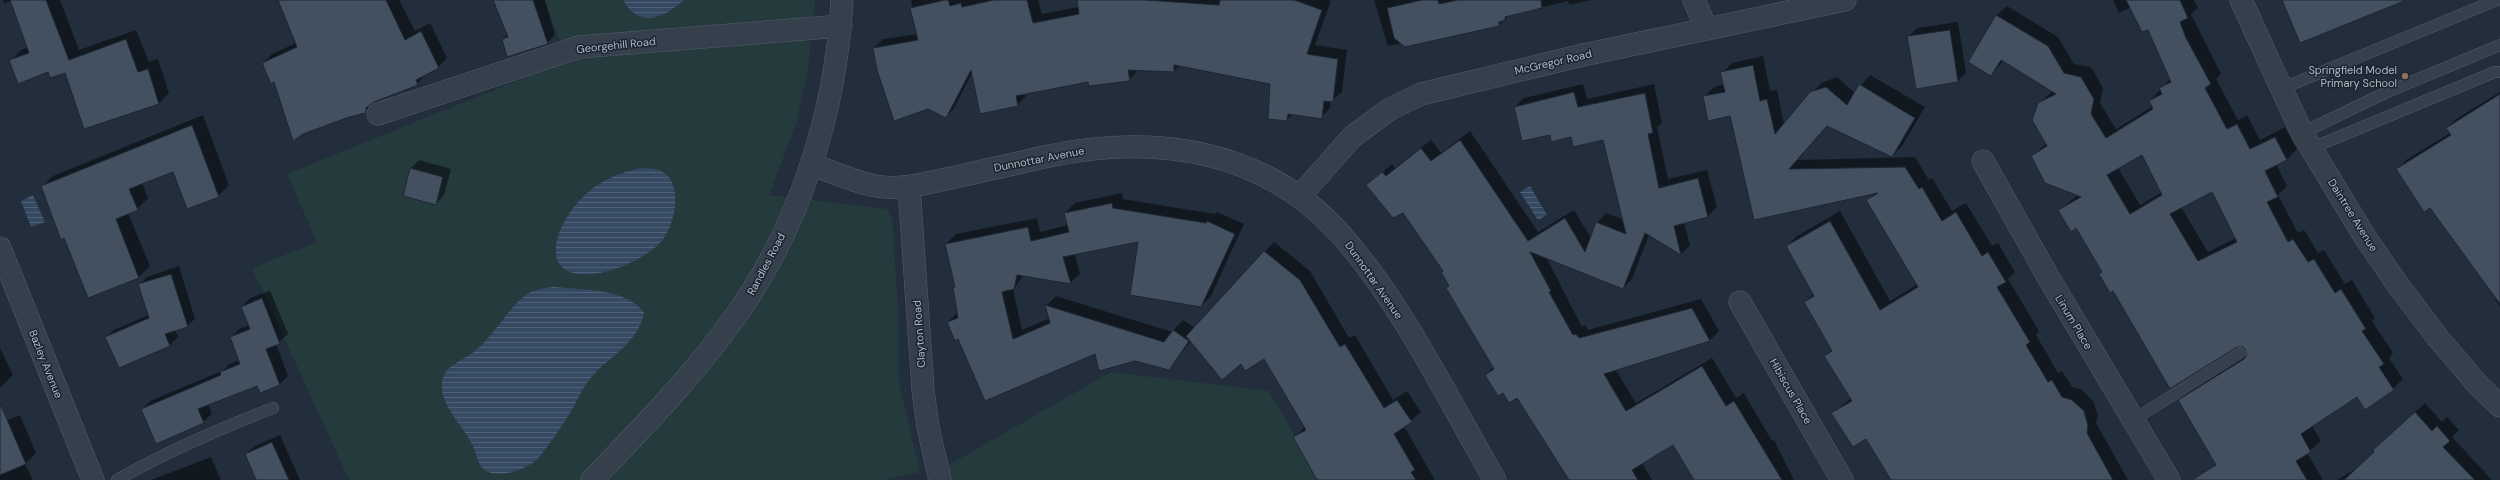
<svg xmlns="http://www.w3.org/2000/svg" width="2500" height="480" viewBox="0 0 2500 480" font-family="'DM Sans',sans-serif">
  <style>
    .park { fill: #243a3d }
    .water { fill: url(#water-rules) }
    .shadow { fill: #0007; fill-rule: evenodd }
    .building { fill: #435060; stroke: #1d2733; fill-rule: evenodd }
    .lines { fill: none; stroke-linecap: round; stroke-linejoin: round }
    .service-casing { stroke: #545d6a; stroke-width: 12 }
    .minor-casing { stroke: #545d6a; stroke-width: 23 }
    .tertiary-casing { stroke: #545d6a; stroke-width: 23 }
    .service { stroke: #36404c; stroke-width: 11 }
    .minor { stroke: #36404c; stroke-width: 22 }
    .tertiary { stroke: #36404c; stroke-width: 22 }
    .education-dot { fill: #8d6e63; stroke: #1b2530; stroke-width: 1.5 }
    .labels { text-anchor: middle; stroke-width: 3; stroke-linejoin: round; paint-order: stroke }
    .street-label { font-size: 11px; fill: #b2bac7; stroke: #1b2530 }
    .poi-label { font-size: 11px; fill: #b2bac7; stroke: #1b2530; text-anchor: end }
  </style>
  <defs>
    <pattern id="water-rules" width="6" height="5" patternUnits="userSpaceOnUse"><rect width="6" height="5" fill="#364963"/><path d="M0 2.5h6" fill="none" stroke="#516178"/></pattern>
  </defs>
  <rect width="100%" height="100%" fill="#222e3c"/>
  <path class="park" d="M544 0H815L808 70 796 124 769 195 887 209 892 219 899 319V381L920 472 883 480H349L252 268 317 242 287 174 568 60Z
    M1111 372 1269 391 1321 480H938L935 473Z"/>
  <path class="water" d="M623 0H684C664 18 639 29 623 0Z
    M640 168C647 169 655 168 661 171 686 183 674 232 657 246 640 260 616 271 594 274 533 280 557 221 584 196 599 181 619 173 640 168Z
    M1530 186 1547 215 1538 220 1520 192Z
    M33 195 45 222 31 227 21 201Z
    M554 287C582 290 627 288 644 313 637 347 605 357 587 383 581 391 577 401 572 410 561 427 550 444 537 460 525 469 501 479 486 471 478 467 476 452 472 444 463 426 439 404 442 382 445 364 464 361 476 350 494 335 510 306 527 294 535 289 545 288 554 287Z"/>
  <path class="shadow" d="M3 0H60L79 50 136 30 149 62 158 59 169 93 159 103 84 127 66 72 49 71 10 61 21 50 28 47 11 1 4 4Z
    M278 0H399L415 31 430 23 447 58 438 67 426 74 417 84 375 101 365 113 274 81 263 63 272 54 296 43Z
    M494 0H545L555 35 547 43 503 39 508 34Z
    M911 0H1038L1042 14 1079 7 1078 0H1328L1331 1 1315 45 1347 50 1342 92 1331 101 1330 108 1321 117 1293 113 1287 120 1272 83 1180 65 1174 71 1138 70 1129 80 1089 81 1026 93V96L1017 105 972 73 954 108 945 117 874 48 883 39 918 34Z
    M1374 0H1591L1569 5 1568 1 1510 15 1499 25 1388 46Z
    M2113 0H2194L2198 8 2191 14 2221 74 2216 79 2238 120 2247 115 2260 140 2285 127 2297 149 2287 159 2276 164 2287 186 2278 195 2298 233 2304 230 2318 253 2324 250 2345 284 2352 280 2375 318 2372 321 2393 353 2389 358 2403 379 2393 389 2357 395 2312 426 2321 441 2307 453 2323 480H2219L2212 468 2216 464 2179 400 2189 391 2247 354V349L2103 271 2077 227 2059 210 2078 195 2032 156 2047 143 2039 103 2053 91 2004 60 1991 75 1969 62 1997 15 2007 6 2058 37 2074 64 2091 67 2103 88 2100 103 2116 129 2153 106 2150 101 2170 79 2148 28 2131 7 2119 13ZM2142 153 2162 192 2140 205 2118 168ZM2212 191 2236 238 2208 252 2181 207Z
    M1958 22 1966 73 1957 81 1908 37 1917 28Z
    M1763 56 1770 91 1777 90 1784 124 1821 83 1837 77 1855 93 1870 75 1925 107 1902 146 1892 156 1828 125 1798 160 1915 157 1929 180 1932 178 1952 211 1966 203 1992 246 1998 243 2015 272 2008 279 2039 331 2036 335 2058 373 2062 371 2072 387 2082 390 2093 401 2098 415 2096 423 2128 480H1891L1867 437 1833 413 1851 398 1826 356 1832 349 1805 302 1814 293 1787 246 1797 236 1840 211 1890 301 1918 284 1867 200 1875 192 1755 218 1731 115 1704 97 1714 87 1724 84 1722 73 1732 63Z
    M1583 84 1587 99 1654 84 1662 123 1657 127 1668 179 1707 170 1717 207 1708 216 1684 222 1690 245 1681 254 1649 235 1632 279 1623 288 1546 257 1582 327 1585 325 1588 330 1701 299 1719 331 1710 340 1615 369 1636 403 1712 358 1736 398 1744 393 1772 441 1774 440 1794 480H1696L1673 443 1642 463 1652 480H1570L1518 397 1504 392 1486 375 1494 366 1444 270 1403 211 1368 185 1392 164 1395 168 1431 140 1441 153 1470 131 1538 232 1574 210 1591 238 1597 223 1606 213 1624 220 1604 139 1551 134 1515 107 1524 98Z
    M2500 92V306L2495 300 2497 298 2430 207 2398 169 2406 160 2450 133 2447 128 2456 119Z
    M203 115 229 185 218 196 174 171 142 183 148 198 137 209 128 213 150 266 139 277 89 297 42 187 53 176Z
    M419 160 451 169 444 195 436 204 411 168Z
    M1122 193 1123 199 1215 214 1217 212 1244 224 1211 296 1201 306 1139 241 1075 254 1080 274 1070 283 1024 275 1013 289 1022 330 1050 318 1047 305 1056 296 1172 332 1183 320 1195 328 1274 242 1310 271 1349 338 1355 335 1393 400 1407 391 1421 412 1404 426 1435 480H1318L1295 437 1305 427 1264 358 1242 363 1191 341 1169 369 1135 359 1095 353 959 338 948 322 958 312 954 288 956 286 946 244 956 234 1037 218 1040 232 1068 225 1065 213 1075 203Z
    M179 266 195 319 187 326 175 330 178 337 170 345 119 367 106 337 114 330 149 315 139 285 147 277Z
    M270 291 288 334 276 344 288 376 280 384 261 392 257 385 208 404 212 414 203 422 142 409 150 401 224 370 229 364 240 360 231 337 239 329 249 325 242 307 250 298Z
    M0 348 13 375 0 388Z
    M2425 403 2442 422 2447 417 2459 430 2452 437 2492 480H2337L2359 467 2375 452 2374 450 2384 440Z
    M20 415 36 453 25 464 33 480H0V423Z
    M280 435 300 480H258L246 454 255 446Z
    M211 457 221 480H151Z"/>
  <path class="building" d="M10 0H46L69 60 126 39 138 72 148 69 159 104 84 129 65 73 50 78 48 72 18 84 9 60 29 53Z
    M278 0H386L405 40 421 31 439 68 416 80 418 85 374 102 366 108V113L349 117 303 134 293 141 274 82 271 84 262 63 297 47Z
    M493 0H533L548 44 507 57 502 39 508 37Z
    M945 0H948L950 6 961 3 962 7 994 0H1027L1033 23 1079 14 1077 0H1145L1219 5 1220 0H1294L1322 10 1307 54 1338 59 1333 102 1324 101 1322 119 1288 114 1287 121 1268 119 1270 84 1174 65V72L1128 70 1130 81 1089 86 1088 82 1016 96 1018 106 980 114 971 70 946 118 928 109 894 121 877 70 873 48 918 40 910 8Z
    M1422 0H1438L1439 4 1458 0H1541L1542 8 1505 17V20L1499 22V26L1405 47 1394 38 1387 8Z
    M2126 0H2180L2188 18 2180 22 2186 38 2211 84 2205 88 2227 129 2237 124 2250 149 2275 137 2287 160 2265 171 2278 197 2267 202 2288 242 2293 239 2308 262 2314 259 2335 293 2341 289 2366 329 2362 331 2384 364 2379 367 2394 390 2365 410 2357 397 2301 434 2311 452 2296 461 2307 480H2192L2216 465 2178 400 2244 359 2246 356V350L2243 347H2237L2171 388 2169 387 2113 291 2110 293 2099 274 2102 272 2076 228 2071 232 2058 210 2081 197 2045 183 2031 156 2047 146 2032 120 2038 103 2056 94 2001 60 1991 76 1968 62 1996 15 2048 46 2064 73 2081 77 2094 99 2091 114 2106 138 2153 109 2149 101 2162 94 2159 88 2171 82 2148 30 2142 32ZM2142 155 2162 195 2130 214 2107 175ZM2212 192 2237 242 2198 261 2170 214Z
    M2282 0H2404V1L2300 43Z
    M1950 30 1958 82 1916 89 1907 36Z
    M1753 65 1760 101 1767 99 1775 134 1810 92 1826 87 1847 105 1859 84 1915 118 1892 157 1827 126 1789 169 1905 167 1919 189 1922 187 1942 221 1956 212 1982 256 1988 252 2006 282 1997 287 2030 342 2026 345 2048 382 2052 380 2062 397 2072 400 2084 411 2088 426 2087 433 2113 480H1891L1866 439 1853 447 1831 413 1852 401 1824 356 1832 351 1804 302 1814 296 1786 246 1830 221 1880 310 1918 287 1866 200 1878 193 1754 220 1730 116 1708 121 1703 96 1725 92 1720 72Z
    M1574 92 1578 107 1645 93 1653 133 1648 134 1659 188 1698 178 1708 217 1674 226 1681 255 1645 233 1623 289 1530 252 1551 291 1549 292 1573 335 1576 334 1579 338 1692 308 1710 341 1604 374 1626 411 1702 366 1726 406 1734 401 1782 480H1694L1673 445 1632 470 1638 480H1569L1517 398 1509 403 1503 393 1498 396 1485 375 1494 369 1446 288 1449 286 1441 272 1443 271 1403 213 1393 218 1366 185 1382 172 1386 176 1421 148 1431 161 1460 140 1528 241 1565 218 1585 252 1596 222 1626 234 1603 140 1573 147 1571 137 1551 142 1550 135 1522 141 1514 107Z
    M2500 94V304L2430 208 2424 212 2396 169 2451 135 2446 128Z
    M192 125 219 197 187 209 173 172 129 189 138 210 116 219 139 278 88 298 64 238 61 240 41 186Z
    M410 168 443 177 436 205 403 196Z
    M1112 203 1113 208 1206 223 1207 221 1235 234 1201 307 1130 295 1138 242 1063 257 1071 284 1017 275 1014 289 1002 292 1013 339 1050 323 1045 305 1164 342 1173 330 1189 341 1169 370 1135 361 1099 371 1095 354 985 401 958 339 955 341 947 322 958 318 953 287H955L945 244 1028 227 1031 241 1069 232 1064 213Z
    M1264 251 1300 280 1340 347 1345 344 1384 408 1397 400 1412 422 1394 434 1415 470 1411 472 1416 480H1317L1293 437 1306 430 1264 359 1245 371 1241 364 1222 380 1186 336Z
    M171 274 188 327 165 334 170 346 119 368 105 337 149 318 138 284Z
    M262 298 280 344 266 349 280 385 260 393 257 386 198 409 204 423 156 444 141 409 221 375 220 372 240 364 230 337 250 329 241 307Z
    M0 403 26 464 0 475Z
    M2415 412 2432 431 2437 426 2450 441 2443 447 2475 480H2344L2374 452 2373 450Z
    M272 442 289 480H256L245 454Z"/>
  <g class="lines">
    <g class="service-casing">
      <path id="service" d="M2283 88 2497 0
        M2302 133 2387 92 2500 45
        M2312 148 2495 72H2500
        M2133 420 2240 353
        M117 480C167 451 219 429 273 408"/>
    </g>
    <g class="minor-casing">
      <path id="minor" d="M1694 0 1706 28
        M2241 0 2302 133 2365 237 2398 285 2438 338 2479 386 2500 406
        M378 114 579 47 841 26
        M1983 161 2047 275 2169 480
        M811 164C832 172 854 182 876 186 903 191 930 182 956 177 985 170 1015 164 1044 157 1154 133 1265 148 1343 237 1403 305 1449 401 1495 480
        M909 187 923 390 928 427 940 480
        M1299 197 1352 137 1390 109 1421 94 1583 55 1845 0
        M0 248 93 480
        M1740 302 1842 480"/>
    </g>
    <g class="tertiary-casing">
      <path id="tertiary" d="M592 480C643 427 695 374 737 314 801 223 836 111 842 0"/>
    </g>
    <use href="#service" class="service"/>
    <use href="#minor" class="minor"/>
    <use href="#tertiary" class="tertiary"/>
  </g>
  <circle class="education-dot" cx="2405" cy="76" r="4"/>
  <g class="labels">
    <g class="street-label">
      <text transform="translate(616 45) rotate(-6)" y="4">Georgehill Road</text>
      <text transform="translate(1553 62) rotate(-13)" y="4">McGregor Road</text>
      <text transform="translate(1039 159) rotate(-11)" y="4">Dunnottar Avenue</text>
      <text transform="translate(2353 215) rotate(58)" y="4">Daintree Avenue</text>
      <text transform="translate(766 264) rotate(-62)" y="4">Randles Road</text>
      <text transform="translate(1374 280) rotate(55)" y="4">Dunnottar Avenue</text>
      <text transform="translate(2074 322) rotate(59)" y="4">Linum Place</text>
      <text transform="translate(919 334) rotate(-94)" y="4">Clayton Road</text>
      <text transform="translate(46 364) rotate(68)" y="4">Bazley Avenue</text>
      <text transform="translate(1791 391) rotate(60)" y="4">Hibiscus Place</text>
    </g>
    <g class="poi-label">
      <text x="2397" y="74">Springfield Model<tspan x="2397" dy="13">Primary School</tspan></text>
    </g>
  </g>
</svg>
